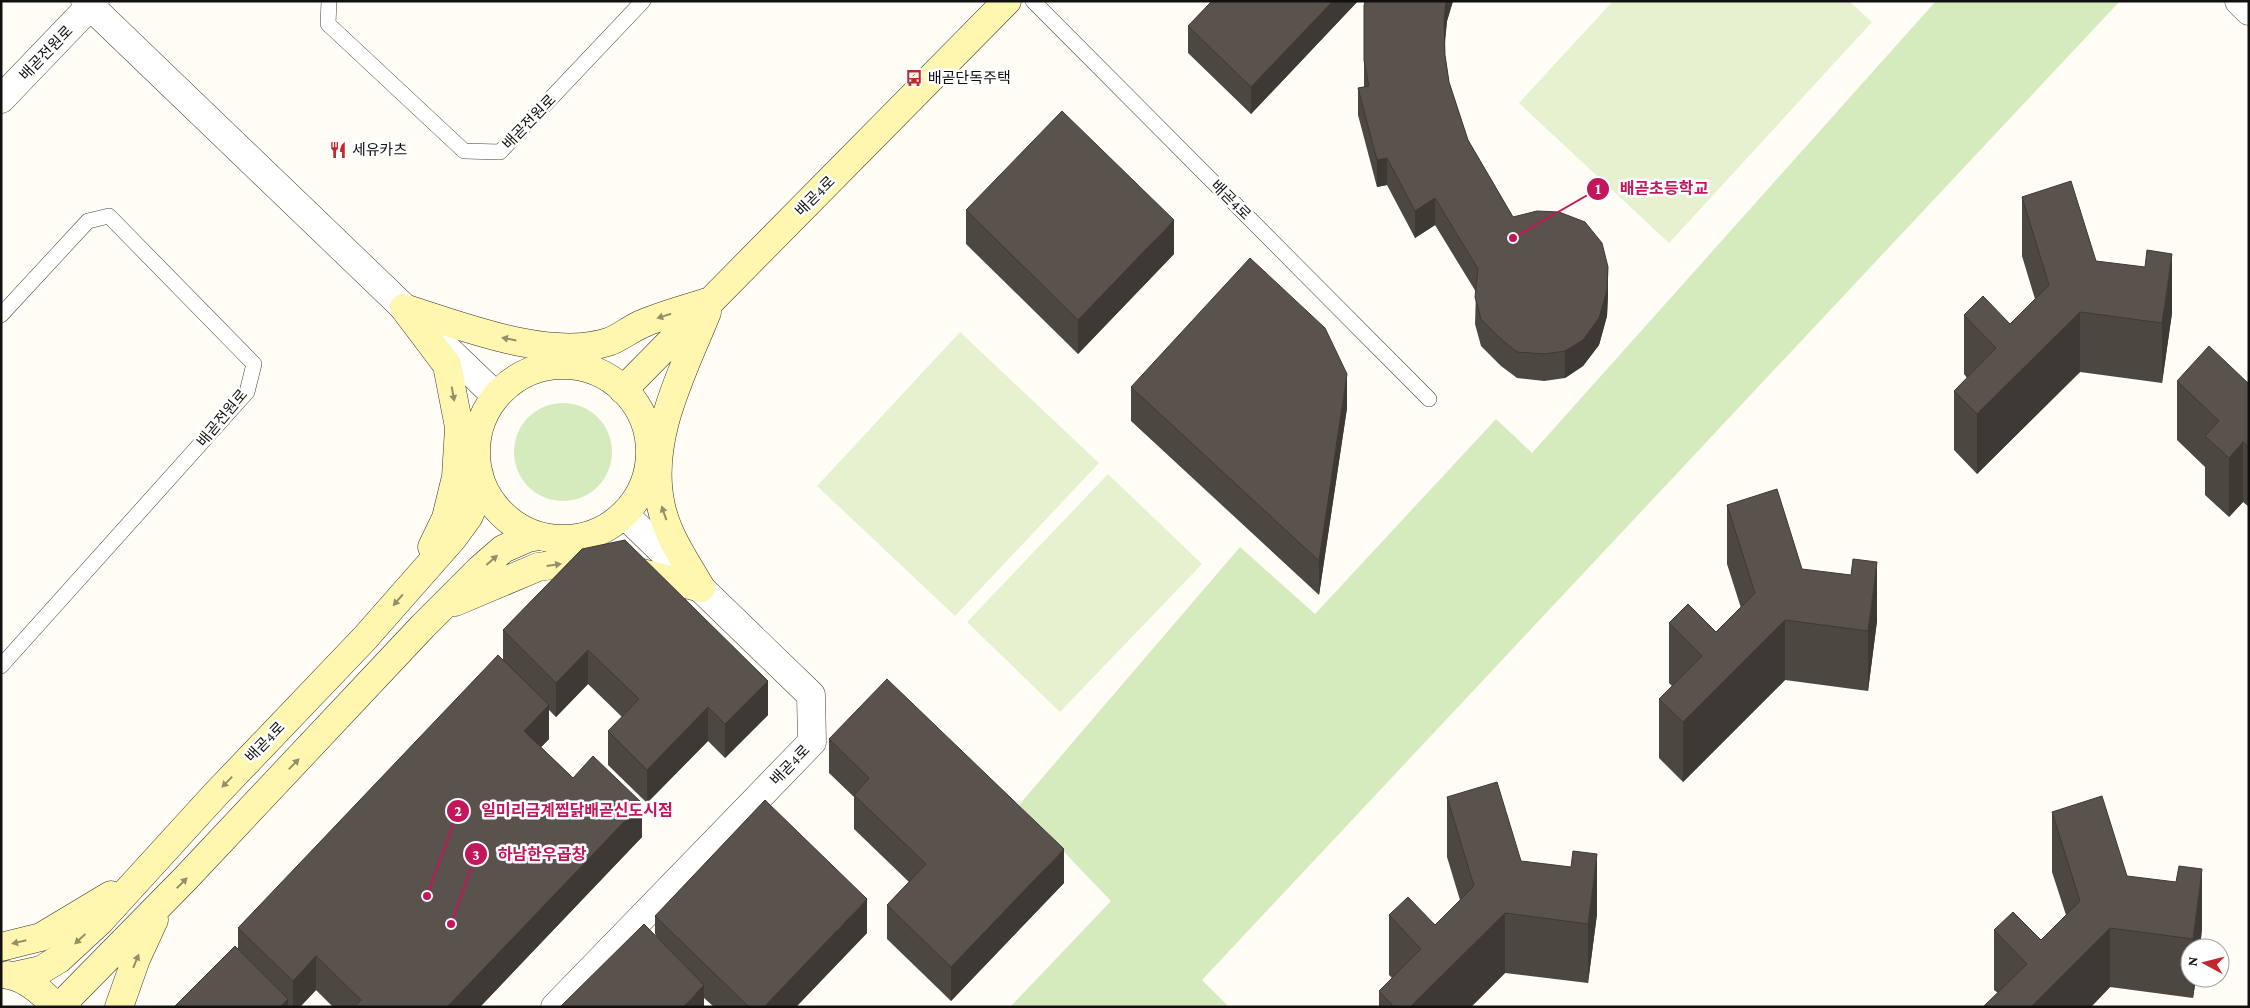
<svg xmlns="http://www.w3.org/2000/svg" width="2250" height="1008" viewBox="0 0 2250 1008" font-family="'Crimson Pro','Noto Sans KR',serif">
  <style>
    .green { fill: #d5ebbd }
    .pitch { fill: #e6f2cf }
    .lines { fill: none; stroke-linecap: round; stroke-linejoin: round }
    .service-casing { stroke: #444; stroke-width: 16 }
    .minor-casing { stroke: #444; stroke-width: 29 }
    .tertiary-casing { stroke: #444; stroke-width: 29 }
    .secondary-casing { stroke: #333; stroke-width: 29 }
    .service { stroke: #fff; stroke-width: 15 }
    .minor { stroke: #fff; stroke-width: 28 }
    .tertiary { stroke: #fff; stroke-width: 28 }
    .secondary { stroke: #fff6b0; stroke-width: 28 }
    .wall { fill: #4d4742 }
    .shaded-wall { fill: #3f3936 }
    .building { fill: #5a524d; stroke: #3f3936 }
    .oneway { fill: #948f68 }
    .labels { text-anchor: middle; stroke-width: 5; stroke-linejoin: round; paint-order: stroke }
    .street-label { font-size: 15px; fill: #111; stroke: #fff }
    .poi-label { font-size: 15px; fill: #111; stroke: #fff; text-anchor: start }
    .leader { fill: none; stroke: #c2185b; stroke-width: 2 }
    .callout-dot { fill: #c2185b; stroke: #fff; stroke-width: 2 }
    .mark-label { font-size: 15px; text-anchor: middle; font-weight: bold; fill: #fff }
    .callout-label { font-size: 16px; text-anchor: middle; font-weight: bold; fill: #c2185b; stroke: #fff; stroke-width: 5; stroke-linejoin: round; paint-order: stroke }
  </style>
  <rect width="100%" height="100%" fill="#fffdf5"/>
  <path class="green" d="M1936 1H2120L1202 980 1229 1007H1010L1111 901 1019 805 1240 547 1315 614 1496 419 1532 453Z
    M514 452a49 49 0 1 1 98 0a49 49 0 1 1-98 0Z"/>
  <path class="pitch" d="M1613 1H1849L1872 22 1669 243 1519 103Z
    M960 332 1099 463 955 616 817 486Z
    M1108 474 1202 564 1060 712 967 622Z"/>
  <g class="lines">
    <g class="service-casing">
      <path id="service" d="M329 1 328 24 464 151 500 152 643 1
        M1033 1 1429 399
        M1 315 88 221 109 216 254 364 247 392 1 666"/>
    </g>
    <g class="minor-casing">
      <path id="minor" d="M85 1 496 396
        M1 99 95 1
        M555 1007 812 742 811 695 625 515"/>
    </g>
    <g class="tertiary-casing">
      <path id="tertiary" d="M2239 1 2249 11"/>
    </g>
    <g class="secondary-casing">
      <path id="secondary" d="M404 308C462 326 548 361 608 342 620 338 630 329 642 324 662 315 686 309 707 302
        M404 308 447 365 459 427 456 477 446 518 432 547
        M476 452a87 87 0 1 1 174 0a87 87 0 1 1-174 0Z
        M623 390 1007 1
        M701 588C686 562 667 535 661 506 646 439 683 372 707 312
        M455 602 538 567 568 563 615 566 701 588
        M1 947 41 937 111 895
        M8 975C27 978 43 993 56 1007
        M14 976 41 970 59 959 100 921 215 795 365 638 453 538 469 516 478 493 479 474
        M66 1007 69 997 185 879 423 626 480 569 503 549 528 538 539 536
        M119 1007 136 959 154 920"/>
    </g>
    <use href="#service" class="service"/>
    <use href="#minor" class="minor"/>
    <use href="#tertiary" class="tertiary"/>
    <use href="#secondary" class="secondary"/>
  </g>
  <path class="wall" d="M1212 1H1358L1251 114 1188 53V26Z
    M1365 1H1453L1447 21 1445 43V55L1449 82 1468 140 1513 217 1608 294 1607 316 1599 345 1583 366 1565 378 1544 381 1517 378 1501 366 1481 346 1475 324 1476 292 1435 225 1415 238 1387 185 1377 187 1358 115V88L1364 87V6Z
    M2022 197 2096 261 2172 313 2162 383 2080 372 1977 474 1954 450V391L1967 378 1964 374V315L2010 324 2035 299 2022 256Z
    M966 210 1174 254 1078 354 966 244Z
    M2177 381 2249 384V507L2243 502 2229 517 2205 495V467L2177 440Z
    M1131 387 1347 408 1319 595 1131 421Z
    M1727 505 1802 569 1877 621 1868 691 1785 680 1683 782 1659 758V699L1672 686 1669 683V623L1716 632 1741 608 1727 564Z
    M582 549 768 715 725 758 708 741 647 803 608 765V731L622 717 588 684 556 717 549 710V739L541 747 573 778 642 837 480 1007H333L316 990 300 1007H174L238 949V928L503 660V630Z
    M829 739 1064 883 951 1001 887 939V905L909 882 854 829V797L829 773Z
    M1447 797 1521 861 1597 914 1588 983 1505 973 1471 1007H1379V991L1392 978 1389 975V915L1435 925 1460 900 1447 857Z
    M2052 812 2127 876 2202 928 2200 948H2190V978H2196L2193 998 2110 987 2091 1007H1984L1998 993 1994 990V930L2041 940 2066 915 2052 872Z
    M655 916 867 933 796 1007H714L704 998V1007L655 934Z"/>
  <path class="shaded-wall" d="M1333 1H1358L1251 114V87Z
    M1446 1H1453L1447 21 1444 48V21Z
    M1387 158V185L1377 187V160Z
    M1435 198V225L1415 238V211Z
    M1174 220V254L1078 354V320Z
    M2172 254V313L2162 383V323Z
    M1608 267V294L1607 316 1599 345 1583 366 1565 378V351Z
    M2080 312V372L1977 474V414Z
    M1347 374V408L1319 595V561Z
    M2243 442V502L2229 517V458Z
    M1877 562V621L1868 691V631Z
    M1785 620V680L1683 782V722Z
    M588 650V684L556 717V683Z
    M768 681V715L725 758V724Z
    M549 705V739L524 765V731Z
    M708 707V741L647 803V770Z
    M642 803V837L480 1007H447Z
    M1064 849V883L951 1001V967Z
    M1597 854V914L1588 983V924Z
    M2202 869V928L2200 948H2193V939Z
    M867 899V933L796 1007H764Z
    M1505 913V973L1471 1007H1410Z
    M2110 928V987L2091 1007H2031Z
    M316 956V990L300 1007H293V981Z
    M2193 978H2196L2193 998Z
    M704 985V1007H683Z
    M288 999V1007H280Z"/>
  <path class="building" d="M1212 1H1333L1251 87 1188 26Z
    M1365 1H1446L1444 21 1445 55 1449 82 1468 140 1513 217 1537 211 1559 212 1585 222 1602 243 1608 267 1607 290 1599 318 1583 340 1565 351 1544 354 1517 352 1501 339 1481 319 1475 297 1478 269 1435 198 1415 211 1387 158 1377 160 1358 88 1369 86 1364 60V6Z
    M1062 111 1174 220 1078 320 966 210Z
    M2071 181 2096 261 2145 267 2147 250 2172 254 2162 323 2080 312 1977 414 1954 391 1996 348 1964 315 1983 296 2010 324 2049 285 2022 197Z
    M1250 258 1325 328 1347 374 1319 561 1131 387Z
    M2209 346 2249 384V447L2243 442 2229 458 2205 436 2219 421 2177 381Z
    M1777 489 1802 569 1851 575 1853 559 1877 562 1868 631 1785 620 1683 722 1659 699 1702 656 1669 623 1688 604 1716 632 1755 593 1727 505Z
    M625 540 768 681 725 724 708 707 647 770 608 731 639 699 588 650 556 683 503 630 582 549Z
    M498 655 549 705 524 731 573 778 593 756 642 803 447 1007H354L361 1000 316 956 293 981 238 928Z
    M887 679 1064 849 951 967 887 905 926 864 854 795 869 778 829 739Z
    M1497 782 1521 861 1571 867 1573 851 1597 854 1588 924 1505 913 1410 1007H1394L1379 991 1421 949 1389 915 1408 897 1435 925 1474 886 1447 797Z
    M2102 796 2127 876 2176 882 2179 866 2202 869 2193 939 2110 928 2031 1007H1985L1984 1006 2027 964 1994 930 2013 912 2041 940 2080 901 2052 812Z
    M765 800 867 899 764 1007H749L655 916Z
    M644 924 704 985 683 1007H560Z
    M235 946 288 999 280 1007H174Z"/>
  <defs><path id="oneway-solid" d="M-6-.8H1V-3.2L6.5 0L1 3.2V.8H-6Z" transform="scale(1.25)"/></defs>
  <g class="oneway">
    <use href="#oneway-solid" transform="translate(664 316) rotate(162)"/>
    <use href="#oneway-solid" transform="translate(509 339) rotate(-169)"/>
    <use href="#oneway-solid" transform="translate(453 394) rotate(80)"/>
    <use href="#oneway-solid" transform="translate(664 513) rotate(-109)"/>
    <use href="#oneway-solid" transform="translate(492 560) rotate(-41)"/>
    <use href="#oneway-solid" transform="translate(554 565) rotate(-8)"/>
    <use href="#oneway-solid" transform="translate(398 600) rotate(131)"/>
    <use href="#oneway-solid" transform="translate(294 764) rotate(-46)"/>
    <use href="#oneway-solid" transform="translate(227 782) rotate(134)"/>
    <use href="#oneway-solid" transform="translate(182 883) rotate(-45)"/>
    <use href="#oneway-solid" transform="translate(80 939) rotate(137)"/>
    <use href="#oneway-solid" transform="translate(19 942) rotate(167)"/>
    <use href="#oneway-solid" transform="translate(136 961) rotate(-68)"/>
  </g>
  <defs>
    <g id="bus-bare" transform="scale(1.35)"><path d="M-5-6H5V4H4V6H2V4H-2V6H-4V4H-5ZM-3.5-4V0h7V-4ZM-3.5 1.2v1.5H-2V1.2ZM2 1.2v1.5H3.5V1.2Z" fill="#c4262e" stroke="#fff" stroke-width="2.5" paint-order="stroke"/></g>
    <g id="restaurant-bare" transform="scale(1.35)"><path d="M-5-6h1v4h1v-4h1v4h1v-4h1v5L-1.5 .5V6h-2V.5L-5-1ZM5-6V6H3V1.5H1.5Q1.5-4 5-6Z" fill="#c4262e" stroke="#fff" stroke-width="2.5" paint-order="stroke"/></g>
  </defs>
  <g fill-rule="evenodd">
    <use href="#bus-bare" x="914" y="78"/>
    <use href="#restaurant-bare" x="338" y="150"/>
  </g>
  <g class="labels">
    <g class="street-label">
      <text transform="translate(46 53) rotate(-46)" y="5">배곧전원로</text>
      <text transform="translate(529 122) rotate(-46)" y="5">배곧전원로</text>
      <text transform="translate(815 196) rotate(-45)" y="5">배곧4로</text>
      <text transform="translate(1231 200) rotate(45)" y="5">배곧4로</text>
      <text transform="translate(222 418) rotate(-50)" y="5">배곧전원로</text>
      <text transform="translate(265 742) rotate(-46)" y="5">배곧4로</text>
      <text transform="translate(790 765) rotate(-46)" y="5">배곧4로</text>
    </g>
    <g class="poi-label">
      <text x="928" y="83">배곧단독주택</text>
      <text x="352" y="155">세유카츠</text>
    </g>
  </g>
  <path class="leader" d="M1513 238L1598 189M427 896L458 811M451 924L476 854"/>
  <g class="callout-dot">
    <circle cx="1513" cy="238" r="5"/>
    <circle cx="427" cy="896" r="5"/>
    <circle cx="451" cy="924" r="5"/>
    <circle cx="1598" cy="189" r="12"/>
    <circle cx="458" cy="811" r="12"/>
    <circle cx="476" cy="854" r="12"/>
  </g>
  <g class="mark-label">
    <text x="1598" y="194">1</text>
    <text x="458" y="816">2</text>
    <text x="476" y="860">3</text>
  </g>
  <g class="callout-label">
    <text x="1664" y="194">배곧초등학교</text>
    <text x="577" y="816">일미리금계찜닭배곧신도시점</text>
    <text x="542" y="860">하남한우곱창</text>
  </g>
  <rect width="2250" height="1008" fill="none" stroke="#111111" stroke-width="5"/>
  <g transform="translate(2205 963) rotate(277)"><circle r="24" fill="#ffffff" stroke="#a0a0a0"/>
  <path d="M0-4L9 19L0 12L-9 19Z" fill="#c4262e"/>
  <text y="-8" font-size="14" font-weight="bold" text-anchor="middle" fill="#111111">N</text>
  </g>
</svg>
